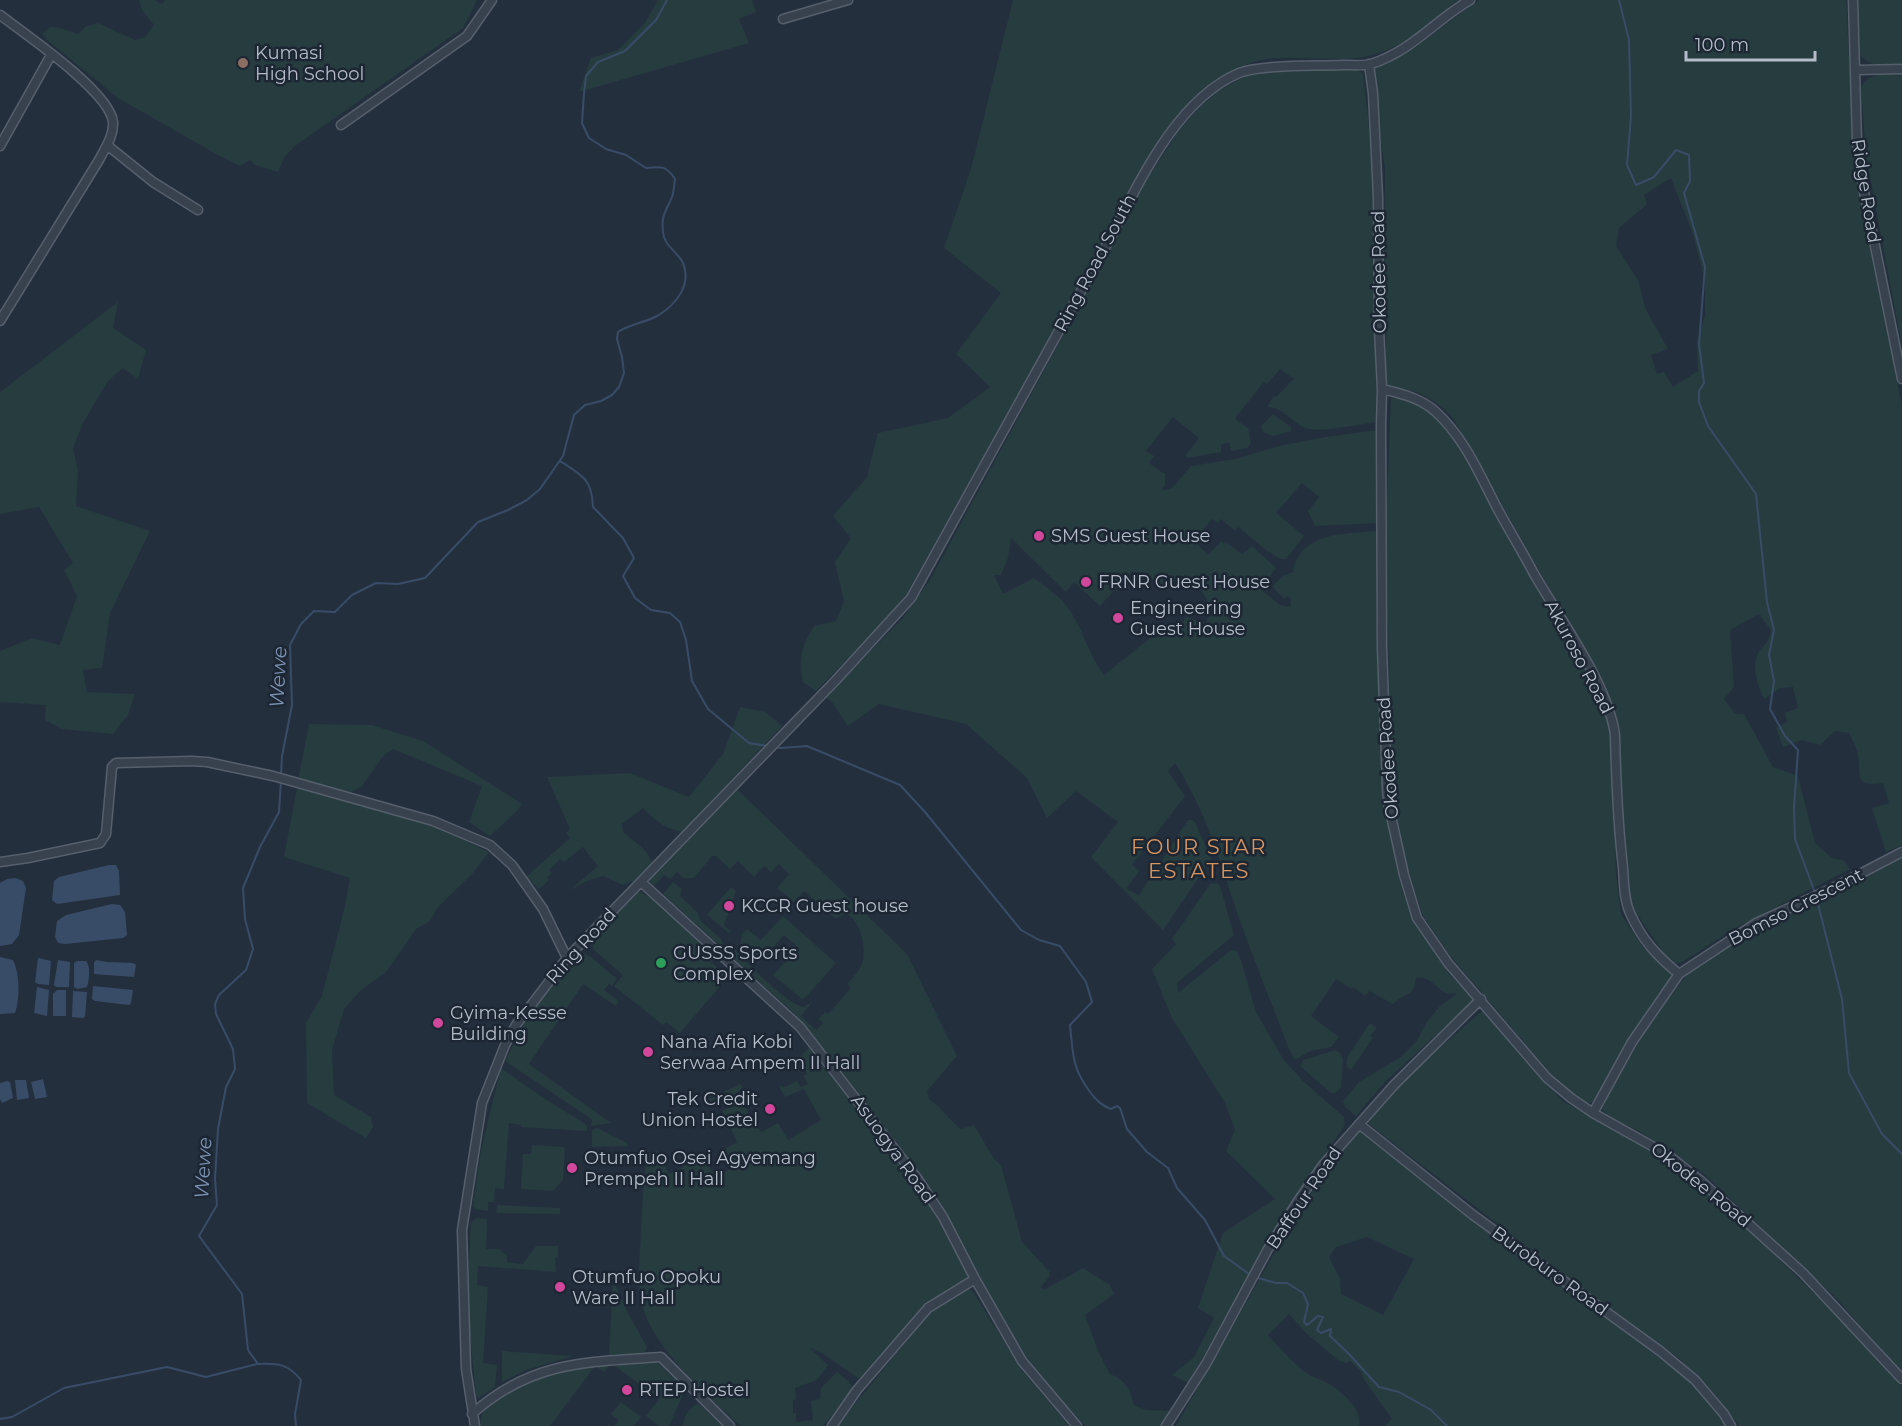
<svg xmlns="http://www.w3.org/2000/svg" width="1902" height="1426" viewBox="0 0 1902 1426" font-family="Montserrat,sans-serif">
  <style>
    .green { fill: #263c3f; fill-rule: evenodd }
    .water { fill: #394c67 }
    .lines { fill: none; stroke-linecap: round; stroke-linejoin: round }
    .stream { stroke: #394c67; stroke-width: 2 }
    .minor-casing { stroke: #565f6c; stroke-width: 11 }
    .minor { stroke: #38414e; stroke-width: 8 }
    .education-dot { fill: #8d6e63; stroke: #1d2633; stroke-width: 2 }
    .hotel-dot { fill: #d1479c; stroke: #1d2633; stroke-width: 2 }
    .leisure-dot { fill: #2e9e5b; stroke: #1d2633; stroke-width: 2 }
    .labels { text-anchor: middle; stroke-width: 5; stroke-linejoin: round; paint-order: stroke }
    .poi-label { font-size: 18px; fill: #b4bcc9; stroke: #1d2633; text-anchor: start }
    .street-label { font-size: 18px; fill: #b4bcc9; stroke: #1d2633 }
    .water-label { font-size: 20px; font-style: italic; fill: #7c92b1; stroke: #1d2633 }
    .quarter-label { font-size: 21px; letter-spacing: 1.5px; fill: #d59563; stroke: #1d2633 }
  </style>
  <rect width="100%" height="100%" fill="#242f3e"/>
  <path class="green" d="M139 0H154L162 4 165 0H477L463 28 295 146 285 156 278 172 255 165 250 160 240 166 216 154 118 98 48 41 42 34 50 27 60 28 78 34 85 27 98 23 135 40 145 37 154 25 142 10Z
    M658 0H752L756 12 739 19 749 43 579 92 591 58 618 50 645 23Z
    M1013 0H1458C1433 20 1410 43 1379 53 1348 64 1311 56 1279 58 1203 62 1154 142 1124 204L907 593 886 620 816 691 803 682C798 661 802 644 814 626L836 621 844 601 835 562 851 538 833 516 867 477 878 433 948 418 990 387 956 354 1001 293 944 248 971 169Z
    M1479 0H1846L1854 152 1858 191 1902 405V845L1886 852 1872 808 1889 803 1883 783C1855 787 1861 778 1858 755 1857 748 1852 740 1849 733L1835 731 1820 745 1802 740 1783 747 1776 728 1787 722 1785 713 1798 708 1793 687 1780 688 1764 699C1758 686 1752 670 1757 656 1761 645 1769 646 1771 630L1759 614 1730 630 1734 687 1724 699 1735 714H1744L1773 767 1798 776 1815 843 1832 858 1843 860 1850 869 1735 928 1684 961 1676 964 1664 954 1633 908 1628 889 1619 776 1618 727 1615 715 1598 675 1453 418C1436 400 1416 387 1390 388L1387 387 1385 379 1387 308 1384 284 1385 168 1377 117 1374 68 1375 65 1408 52ZM1671 178 1693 234 1705 281V316L1697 341 1698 371 1673 387 1664 372 1657 374 1651 355 1668 349 1646 310 1638 280 1616 246 1619 228 1647 204 1644 195Z
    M1857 0H1902V66C1886 67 1869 68 1859 53Z
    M1358 69 1363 74C1378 189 1376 306 1377 422 1360 424 1321 433 1306 428 1293 424 1284 408 1269 407L1268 405 1274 396 1276 397 1294 379 1280 369 1267 384 1264 382 1236 417V420L1248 428 1251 443 1247 448 1231 451 1229 442 1221 445V452L1187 458 1185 456 1199 438 1173 417 1146 451 1154 456 1149 463 1163 473H1165V485L1162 489 1165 490 1172 488 1191 466 1235 459 1279 446 1326 437 1377 430 1379 523 1315 526 1308 511 1319 497 1302 483 1276 513 1304 536 1286 559C1274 561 1249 534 1238 527L1235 531 1221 519 1218 523 1212 519 1201 532 1205 536 1198 545 1208 555 1221 541 1225 544 1227 543 1242 554 1252 546 1276 568 1260 589 1280 605 1290 607 1291 599 1287 596 1285 599 1275 590 1273 586 1282 576 1293 572C1300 532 1344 534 1376 531L1383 796 1396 866 1402 890 1417 927 1449 974 1474 1000 1386 1081 1356 1116 1345 1107 1343 1101 1359 1082 1401 1057 1417 1041 1426 1023 1440 1006 1457 994C1454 993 1450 994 1447 993 1435 989 1432 976 1416 978 1414 998 1405 992 1393 1004L1369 991 1365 996 1353 987 1352 989 1336 979 1311 1016 1339 1037 1331 1047 1310 1051 1295 1060 1289 1049C1272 1004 1254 961 1238 915 1220 862 1206 811 1175 763L1168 771 1185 796 1132 865 1139 871 1126 889 1139 895 1188 820H1193L1196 824 1211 859 1163 930 1091 857 1118 822 1076 791 1047 818 1027 778 966 724 879 704 848 726 832 702 825 697 902 619 930 580 1101 266 1144 183 1180 129 1202 105 1218 91 1245 76 1266 71ZM1011 538 1066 592 1074 582 1100 606 1131 572H1142L1166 590 1174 587 1176 576C1197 574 1205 596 1212 612L1203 627 1195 620 1187 617 1171 636H1160L1149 639 1104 675C1090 657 1085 636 1074 617 1065 600 1049 589 1034 578L1003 594 994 575H1001L1008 558Z
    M1902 73V347L1866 156 1861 88C1867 72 1888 74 1902 73Z
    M118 302 113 328 146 350 138 379 123 368 108 381 84 421 73 448 78 471 76 506 150 531 110 613 102 668 83 670 87 692 135 694 128 715 113 734 62 729 45 720 46 705 0 702V651L32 638 60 645 77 596 64 570 73 563 39 507 0 514V392Z
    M1391 398C1433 403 1444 423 1466 456L1594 682 1607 715 1613 744 1616 875 1621 914 1644 949 1673 974 1640 1022 1595 1101 1585 1104 1556 1080 1448 953 1423 916 1406 863 1396 818 1391 769 1386 522Z
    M1273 414 1291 427V431L1273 436 1263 432 1261 426Z
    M740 707 765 712 782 726 682 832C665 829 655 820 643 808L622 824 623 832 646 851 652 863 633 881 623 885 603 876 587 881 570 890 598 866 583 847 564 862 560 859 549 870 552 874 547 877 549 880 539 889 526 877 570 838 566 833 570 829 547 777 630 773 689 797 723 754Z
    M309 724 372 725 423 741 522 804 516 812 490 836 469 822 482 786 393 749 384 755 362 786 349 793 298 781Z
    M297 788 431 825 489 852 472 874 438 907 430 921 416 929 386 972 360 991 344 1009 332 1050 334 1095 371 1117 373 1127 366 1138 307 1103 306 1023 322 996 345 906 350 878 284 857Z
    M737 789 907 954 957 1056 927 1091 929 1099C942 1107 949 1120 961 1129L974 1125 994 1159 1001 1165 1022 1242 1049 1271V1277L1041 1287 1044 1290 1083 1268 1110 1285 1114 1294 1085 1315 1099 1353 1110 1374C1126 1380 1130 1390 1134 1405L1146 1410 1170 1411 1161 1426H1085L1033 1368 999 1313 930 1189 895 1140 794 1013 730 956 735 950C749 964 787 1005 804 1007L813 1001 801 1016 816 1030 823 1023 818 1019 825 1012 828 1014 851 988 847 984C854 977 861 969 863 960 866 944 860 920 845 913L836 919 804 891 794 902 777 888 789 874 779 864 771 872 764 866 754 877 738 861 730 869 716 856H712L694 878H683L677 872 670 879 664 875 654 886 648 881Z
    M1902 855V1373L1837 1299 1703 1173 1639 1131 1613 1120 1602 1110 1610 1090 1654 1017 1687 975 1711 954 1779 917Z
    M673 882 682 889 680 896 698 913 700 920 721 939 723 943 721 947 663 894Z
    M1217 883 1220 886 1234 935 1177 983 1178 993 1231 950 1237 951 1241 960 1256 1012 1283 1059 1304 1082 1344 1117 1345 1125 1284 1215 1188 1383 1172 1375 1194 1357 1214 1318 1198 1308 1223 1233 1275 1199 1226 1151 1235 1130 1225 1103 1172 1018 1152 969 1176 944 1172 939 1210 884Z
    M731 887 736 891 724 925 731 932 729 933 707 915Z
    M639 891 653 899 716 955 711 962 728 977 680 1033 666 1022 663 1025 614 986 623 975 594 950 591 941Z
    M783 916 836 963 806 997 802 999 773 975 799 948 784 935 760 962 740 944 742 934 747 929 761 940Z
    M580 952 591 957 617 979 612 986 609 984 604 990 619 1001 616 1006 583 984 529 1064 611 1123 591 1126 592 1120 590 1118 505 1061 530 1012Z
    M1482 1011 1487 1013 1522 1058 1564 1102 1626 1136 1675 1167 1740 1221 1833 1312 1876 1356 1902 1387V1426H1739L1715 1394 1680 1359 1561 1273 1370 1125 1368 1120 1376 1109 1436 1051Z
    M1370 1023 1377 1028 1370 1036 1373 1038 1351 1070 1346 1066 1348 1056Z
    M809 1048 908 1173 948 1235 967 1273V1277L958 1286 924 1305 864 1376 858 1378 823 1354 809 1347 828 1365 817 1380 795 1388 796 1399 793 1400V1413H796V1422L813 1420 811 1401 820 1399 821 1388 837 1372 848 1381 854 1389 823 1426H740C707 1394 670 1364 649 1323 635 1296 639 1265 641 1237 642 1209 643 1182 647 1154L657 1151 669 1174 683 1167 680 1162 686 1158 691 1167 705 1159 715 1177 732 1168 724 1155 726 1148 737 1142 722 1110 743 1104 761 1132 778 1123 788 1140 821 1120 804 1089 785 1097 779 1086 785 1087 797 1081 801 1087 808 1084 803 1076 807 1074 801 1062 800 1056Z
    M1335 1050 1340 1053 1343 1059 1341 1088 1334 1094 1331 1093 1300 1066 1303 1060Z
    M501 1068 542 1097 584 1123 587 1126V1131L521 1127V1125L509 1123 504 1189 495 1188 494 1202H488V1211L475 1209 473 1206 481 1150Z
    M740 1084 743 1088 737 1092 742 1100 721 1106 719 1104H712L709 1099Z
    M597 1128 627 1143 628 1146 592 1147V1130Z
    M1360 1132 1367 1135 1465 1214 1665 1359 1699 1390 1728 1426H1385L1392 1419 1363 1378 1361 1371 1350 1361 1346 1363 1339 1361 1306 1333 1289 1314 1268 1335C1280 1348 1291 1361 1305 1372 1313 1378 1323 1380 1331 1385 1344 1394 1362 1409 1359 1426H1176L1292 1222 1322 1177 1356 1133ZM1367 1237 1414 1259 1383 1315 1341 1294 1340 1279 1329 1257 1336 1247Z
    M532 1145 563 1147 565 1149 563 1180 553 1191 521 1189 523 1154H531Z
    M497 1205 560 1208V1214L496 1213Z
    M476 1218 487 1219 486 1249H499L507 1256V1262L523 1264 536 1246H558V1257L555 1258 556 1272 478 1266 477 1285 488 1287 483 1363 497 1365 495 1387 479 1398 476 1396 468 1314V1281L471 1222Z
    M613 1280 627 1311 647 1347 644 1354 609 1355Z
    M969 1289 974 1293 1021 1369 1069 1426H837L931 1311Z
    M502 1351 573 1356 526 1370 502 1382Z
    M653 1361 659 1364 685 1390 669 1426H659L646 1416 659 1399 611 1363 604 1372 595 1366 550 1426H481C475 1394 549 1373 573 1367 599 1361 627 1362 653 1361Z
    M621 1402 641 1417 634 1426H614L619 1420 611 1414Z
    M699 1404 722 1426H683C684 1416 689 1406 699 1404Z"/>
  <path class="water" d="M109 865H116L119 871 120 895 57 904 52 900 54 881 59 877Z
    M15 878 23 881 26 888 19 935 12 944 0 946V883L7 879Z
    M112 904 120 905 125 912 127 935 123 938 65 944 58 943 55 937 57 921 66 915Z
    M0 957 13 960C20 974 20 999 15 1013L0 1014Z
    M38 958 51 961 49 985 38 984 35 982Z
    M58 960 70 962 69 987H56L54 985Z
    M96 960 107 962 133 963 136 965 134 977 94 974V963Z
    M77 961H86C91 967 89 980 87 987L78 989 74 987V963Z
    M93 986 133 990 131 1003 129 1005 95 1001 92 999Z
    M37 987 49 990 47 1016 34 1013Z
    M66 990V1016H53V994L57 990Z
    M73 991 87 992 85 1016 83 1018 72 1017Z
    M43 1079 47 1097 35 1099 31 1082Z
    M15 1080H26L29 1098 17 1100Z
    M7 1081 10 1082 13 1098 2 1103 0 1099V1083Z"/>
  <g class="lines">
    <path class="stream" d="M1619 0 1629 40 1631 116 1627 165 1636 185 1654 177 1676 150 1689 155 1690 181 1684 193 1705 267 1699 344 1704 383 1699 391V402L1708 426 1756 494 1767 602 1774 630 1769 655 1774 681 1770 709 1785 736 1798 750 1794 808 1795 839 1814 890
      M560 461C582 475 592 479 593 507L623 538 634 558 623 576 635 598 651 610 670 613 680 622 686 640 692 681 708 709 749 743 768 746
      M774 747 781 748 807 746 900 785 925 812 1021 930 1039 940 1060 946 1086 982 1092 1002 1070 1025C1073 1054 1072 1068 1090 1092 1097 1101 1101 1105 1111 1109L1117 1106 1120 1108 1127 1129 1147 1152 1168 1168 1177 1188 1205 1220 1224 1256 1249 1274
      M281 775 282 756 292 705 290 645 301 624 314 611 335 612 352 595 376 583 398 584 425 578 478 522 508 510 527 500 540 489 563 456 574 415 585 405 601 401 612 395 619 387 624 373 622 357 617 339 618 332C630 324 644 323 657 316 676 305 692 285 683 263 678 252 664 246 663 232 661 214 666 212 672 197 674 192 674 185 675 179 667 166 661 166 646 168L626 155 606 149 589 138 582 123 584 93 586 76 598 62 625 51 656 20 667 0
      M281 780 279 812 260 847 243 888 245 919 253 949 246 970 219 995 215 1004 216 1014 233 1049 235 1069 226 1087 218 1129 215 1179 217 1205 199 1236 242 1294 248 1350 258 1364C278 1363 288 1364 301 1380L295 1414 296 1426
      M1817 900 1842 999 1849 1073 1882 1134 1902 1154
      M1258 1278 1276 1283H1287L1303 1293 1308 1304 1304 1322 1307 1325 1318 1316 1323 1317 1317 1330 1321 1333 1331 1329 1330 1336 1349 1354 1379 1387 1399 1392 1431 1410 1447 1426
      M0 1419 12 1417 64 1388 167 1367 206 1377 257 1364"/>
    <g class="minor-casing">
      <path id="minor" d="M1853 0 1857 142 1863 187 1902 379
        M0 15C25 34 110 92 113 122 114 136 105 148 99 160L0 321
        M783 19 848 0
        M1369 64 1373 94 1378 197 1379 329 1382 389 1381 426 1382 647 1387 788 1388 802 1404 875 1417 918 1448 963 1547 1078 1571 1098 1593 1113 1668 1155 1701 1181 1803 1273 1902 1379
        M1857 70 1902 69
        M341 125 467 36 492 0
        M107 145 153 182 198 210
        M0 146 51 55
        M1382 389C1402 394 1421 398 1436 412 1464 438 1478 471 1495 504 1507 527 1521 549 1533 572 1559 618 1608 683 1615 735 1616 779 1618 824 1623 868 1624 883 1624 900 1630 913 1642 940 1657 956 1679 974
        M0 862 28 858 100 843 106 834 112 767 116 763 192 761 207 762 273 776 433 821 490 845 512 865 543 909 567 958
        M641 882 800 1027 917 1178 943 1217 975 1279 1022 1361 1077 1426
        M1593 1113 1632 1042 1679 974 1756 923 1833 888 1902 852
        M1359 1124 1473 1215 1660 1351 1695 1380 1724 1414 1731 1426
        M472 1414C531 1361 586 1362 661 1357L730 1426
        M475 1426 466 1369 462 1230 482 1103 505 1045 516 1025 567 958 836 680 911 598 1112 235C1141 178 1178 99 1239 73 1249 69 1264 68 1275 67 1298 65 1321 66 1343 65 1352 65 1363 66 1371 64 1412 51 1434 21 1470 0
        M832 1426 857 1390 928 1308 975 1279
        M1166 1426 1206 1364 1268 1249 1298 1201 1323 1165 1394 1085 1481 999"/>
    </g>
    <use href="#minor" class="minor"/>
  </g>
  <circle class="education-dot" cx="243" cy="63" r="6"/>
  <g class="hotel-dot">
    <circle cx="1039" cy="536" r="6"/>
    <circle cx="1086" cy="582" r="6"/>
    <circle cx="1118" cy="618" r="6"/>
    <circle cx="729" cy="906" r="6"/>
    <circle cx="438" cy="1023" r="6"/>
    <circle cx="648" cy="1052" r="6"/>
    <circle cx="770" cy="1109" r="6"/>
    <circle cx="572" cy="1168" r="6"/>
    <circle cx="560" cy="1287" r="6"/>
    <circle cx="627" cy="1390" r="6"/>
  </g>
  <circle class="leisure-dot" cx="661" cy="963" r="6"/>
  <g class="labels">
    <g class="poi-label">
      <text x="255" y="59">Kumasi<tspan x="255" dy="21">High School</tspan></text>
      <text x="1051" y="542">SMS Guest House</text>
      <text x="1098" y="588">FRNR Guest House</text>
      <text x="1130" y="614">Engineering<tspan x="1130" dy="21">Guest House</tspan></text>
      <text x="741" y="912">KCCR Guest house</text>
      <text x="673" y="959">GUSSS Sports<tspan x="673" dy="21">Complex</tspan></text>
      <text x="450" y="1019">Gyima-Kesse<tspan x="450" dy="21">Building</tspan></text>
      <text x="660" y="1048">Nana Afia Kobi<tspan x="660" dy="21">Serwaa Ampem II Hall</tspan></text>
      <text x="758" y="1105" text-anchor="end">Tek Credit<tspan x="758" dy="21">Union Hostel</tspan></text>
      <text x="584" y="1164">Otumfuo Osei Agyemang<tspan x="584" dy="21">Prempeh II Hall</tspan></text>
      <text x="572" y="1283">Otumfuo Opoku<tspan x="572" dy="21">Ware II Hall</tspan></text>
      <text x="639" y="1396">RTEP Hostel</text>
    </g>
    <g class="street-label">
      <text transform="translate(1866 191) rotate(81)" y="6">Ridge Road</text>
      <text transform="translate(1095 263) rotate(-62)" y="6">Ring Road South</text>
      <text transform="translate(1379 272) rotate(-91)" y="6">Okodee Road</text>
      <text transform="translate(1579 657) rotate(62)" y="6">Akuroso Road</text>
      <text transform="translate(1388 758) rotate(-94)" y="6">Okodee Road</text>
      <text transform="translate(1796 907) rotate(-27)" y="6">Bomso Crescent</text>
      <text transform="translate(581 946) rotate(-48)" y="6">Ring Road</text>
      <text transform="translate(893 1149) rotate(54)" y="6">Asuogya Road</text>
      <text transform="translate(1701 1185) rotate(39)" y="6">Okodee Road</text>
      <text transform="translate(1304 1198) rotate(-56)" y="6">Baffour Road</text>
      <text transform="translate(1550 1271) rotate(36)" y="6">Buroburo Road</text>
    </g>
    <g class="water-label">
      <text transform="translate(278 677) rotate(-87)" y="7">Wewe</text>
      <text transform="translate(203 1168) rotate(-87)" y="7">Wewe</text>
    </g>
    <g class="quarter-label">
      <text x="1199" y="854">FOUR STAR<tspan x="1199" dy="24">ESTATES</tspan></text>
    </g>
  </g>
  <path d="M1686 51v9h129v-9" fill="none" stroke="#b4bcc9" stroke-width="3"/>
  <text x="1695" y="51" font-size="18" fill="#b4bcc9" stroke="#1d2633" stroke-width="4.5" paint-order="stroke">100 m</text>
</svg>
